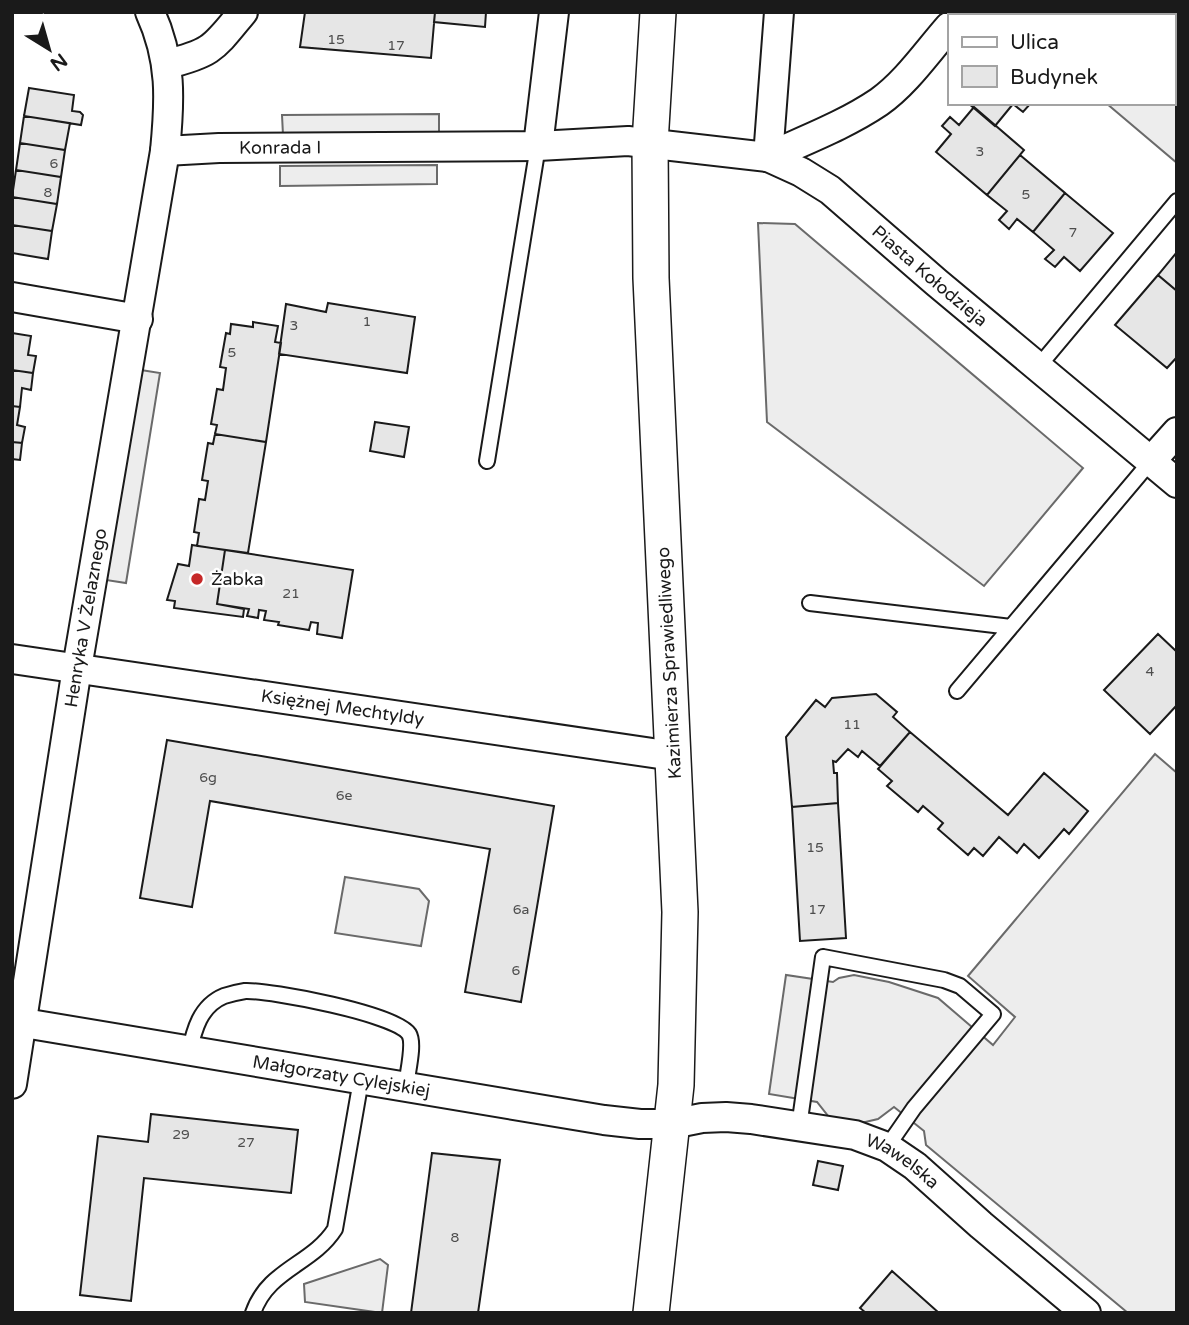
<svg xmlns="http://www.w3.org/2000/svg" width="1189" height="1325" viewBox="0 0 1189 1325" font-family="'Varela Round',sans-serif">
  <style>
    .built { fill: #ededed; stroke: #6a6a6a; stroke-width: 2 }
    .building { fill: #e6e6e6; stroke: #1a1a1a; stroke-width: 2 }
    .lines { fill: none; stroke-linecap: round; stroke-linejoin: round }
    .service-casing { stroke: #1a1a1a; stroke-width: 18 }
    .minor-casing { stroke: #1a1a1a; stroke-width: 32 }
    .tertiary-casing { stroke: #1a1a1a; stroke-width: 38 }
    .service { stroke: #fff; stroke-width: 14 }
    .minor { stroke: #fff; stroke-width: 28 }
    .tertiary { stroke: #fff; stroke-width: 35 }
    .poi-dot { fill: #c62828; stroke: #fff; stroke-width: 2.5 }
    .labels { text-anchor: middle; stroke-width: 5; stroke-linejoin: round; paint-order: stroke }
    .number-label { font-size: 14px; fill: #4d4d4d }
    .street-label { font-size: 18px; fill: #1a1a1a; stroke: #fff }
    .poi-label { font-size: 18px; fill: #1a1a1a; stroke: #fff; text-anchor: start }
  </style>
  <rect width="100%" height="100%" fill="#fff"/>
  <path class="built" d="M1177 55V163L1106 103H1173V59Z
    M439 114V134L283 135 282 115Z
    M437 165V184L280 186V166Z
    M758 223 795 224 1083 468 984 586 767 422Z
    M141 370 160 373 126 583 106 580Z
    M1155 754 1177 773V1313H1128L926 1145 924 1131 894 1107 878 1119 861 1123 829 1117 817 1102 769 1094 786 975 833 982 839 978 854 975 889 982 938 998 993 1045 1015 1017 968 976Z
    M345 877 419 889 429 901 421 946 335 933Z
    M380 1259 388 1265 382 1313 305 1302 304 1284Z"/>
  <path class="building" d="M305 12H435L431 58 300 47Z
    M435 12H486L485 27 434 22Z
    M29 88 74 95 72 111 80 112 83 115 81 125 24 116Z
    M968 103H1031L1023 112 1013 104 995 126Z
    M974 107 1024 150 987 195 936 152 951 134 942 126 950 117 959 125Z
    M24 116 70 123 65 150 20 143Z
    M20 143 65 150 61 177 16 170Z
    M1020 155 1065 193 1033 232 1017 219 1009 229 999 220 1007 211 987 195Z
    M16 170 61 177 57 204 12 197Z
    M1065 193 1113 233 1080 271 1064 257 1055 267 1045 259 1054 250 1033 232Z
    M12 197 57 204 52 231 12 225Z
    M12 225 52 231 48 259 12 253Z
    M1177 252V291L1158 275Z
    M1158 275 1177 291V357L1167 368 1115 325Z
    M328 303 415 317 407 373 279 354 286 304 326 312Z
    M253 322 278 326 275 342 281 343 266 442 215 434 217 425 211 424 217 389 223 390 226 368 220 367 226 333 230 334 231 324 253 327Z
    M12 333 31 336 28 355 36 356 33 373 12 370Z
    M12 370 33 373 31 390 22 388 20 407 12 406Z
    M12 406 20 407 17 425 25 427 22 443 12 442Z
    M375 422 409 427 404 457 370 451Z
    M215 434 266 442 248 553 197 546 199 533 194 532 199 499 205 500 208 481 202 480 208 443 213 444Z
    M12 442 22 443 20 460 12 459Z
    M192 545 225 550 217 604 244 609 243 617 174 608 175 601 167 600 178 564 189 566Z
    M225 550 353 570 342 638 317 634 318 623 311 622 309 630 278 625 279 622 264 620 266 611 259 610 258 618 247 616 249 609 217 604Z
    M1158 634 1177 652V705L1150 734 1104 690Z
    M876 694 897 712 893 717 910 732 880 766 862 751 858 757 848 749 836 762 833 761 834 773H837L838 803 792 807 786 737 816 700 825 707 832 698Z
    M910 732 1008 815 1044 773 1088 811 1069 834 1064 829 1039 858 1024 844 1017 853 999 837 983 856 974 848 968 855 938 829 943 823 923 806 918 812 887 786 892 781 878 769Z
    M167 740 554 806 521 1002 465 992 490 849 210 801 192 907 140 898Z
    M838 803 846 938 800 941 792 807Z
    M151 1114 298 1130 291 1193 144 1178 131 1301 80 1295 98 1136 148 1142Z
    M432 1153 500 1160 478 1313H411Z
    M818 1161 843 1166 838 1190 813 1185Z
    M892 1271 939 1313H866L860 1308Z"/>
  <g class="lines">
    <g class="service-casing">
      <path id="service" d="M1168 12 1172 16
        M1038 367 1177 201
        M487 461 538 146
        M810 603 1011 627
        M957 691 1151 461
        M189 1053C194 1030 200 1006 224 996 230 994 239 992 245 991 271 990 396 1014 409 1034 415 1044 407 1074 406 1087
        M799 1127 823 957 944 980 960 986 993 1014 914 1108 887 1147
        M253 1313C268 1269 312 1265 335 1229L361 1080"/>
    </g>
    <g class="minor-casing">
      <g id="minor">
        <path id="s1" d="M150 12C172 60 170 100 165 151L219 148 538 146 628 141 768 157 801 172 830 190 936 282 1177 483"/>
        <path d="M167 64C213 53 214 47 243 12"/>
        <path d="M538 146 554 12"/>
        <path d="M768 157C805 140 845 125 879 102 906 83 927 52 949 27"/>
        <path d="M768 157 779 12"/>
        <path d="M12 297 138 319"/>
        <path d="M1151 461 1177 432"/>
        <path id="s2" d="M12 659 673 756"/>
        <path id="s3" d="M12 1021 604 1120 640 1124H672L702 1118 726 1117 751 1119 855 1135 887 1147 915 1166 981 1225 1086 1313"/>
        <path id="s4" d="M12 1084 77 668 165 151"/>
      </g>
    </g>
    <g class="tertiary-casing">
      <path id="tertiary" d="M651 1313 676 1085 680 912 651 278 650 143 658 12"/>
    </g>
    <use href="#service" class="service"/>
    <use href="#minor" class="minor"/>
    <use href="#tertiary" class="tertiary"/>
  </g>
  <circle class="poi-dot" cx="197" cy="579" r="7"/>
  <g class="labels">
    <g class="number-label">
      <text x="336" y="44">15</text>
      <text x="396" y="50">17</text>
      <text x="980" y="156">3</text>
      <text x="54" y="168">6</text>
      <text x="48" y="197">8</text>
      <text x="1026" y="199">5</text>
      <text x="1073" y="237">7</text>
      <text x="367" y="326">1</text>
      <text x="294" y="330">3</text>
      <text x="232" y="357">5</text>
      <text x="291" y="598">21</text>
      <text x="1150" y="676">4</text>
      <text x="852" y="729">11</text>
      <text x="208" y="782">6g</text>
      <text x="344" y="800">6e</text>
      <text x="815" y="852">15</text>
      <text x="521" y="914">6a</text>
      <text x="817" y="914">17</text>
      <text x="516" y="975">6</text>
      <text x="181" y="1139">29</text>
      <text x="246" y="1147">27</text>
      <text x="455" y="1242">8</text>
    </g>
    <g class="street-label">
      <text dy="6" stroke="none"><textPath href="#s1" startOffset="257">Konrada I</textPath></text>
      <text dy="6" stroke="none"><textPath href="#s1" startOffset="948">Piasta Kołodzieja</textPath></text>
      <text dy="6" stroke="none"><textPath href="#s4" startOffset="472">Henryka V Żelaznego</textPath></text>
      <text transform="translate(669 663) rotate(-93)" y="6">Kazimierza Sprawiedliwego</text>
      <text dy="6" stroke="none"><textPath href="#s2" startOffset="334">Księżnej Mechtyldy</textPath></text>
      <text dy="6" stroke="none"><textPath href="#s3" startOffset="334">Małgorzaty Cylejskiej</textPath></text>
      <text dy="6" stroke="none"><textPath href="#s3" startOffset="908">Wawelska</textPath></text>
    </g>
    <g class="poi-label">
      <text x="211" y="585">Żabka</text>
    </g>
  </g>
  <rect width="1189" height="1325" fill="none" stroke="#1a1a1a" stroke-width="28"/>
  <rect x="948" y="14" width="228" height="91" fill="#ffffff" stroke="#a3a3a3" stroke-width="2"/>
  <rect x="962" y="37" width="35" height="10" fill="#ffffff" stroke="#a3a3a3" stroke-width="2"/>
  <text x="1010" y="49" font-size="21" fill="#1a1a1a">Ulica</text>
  <rect x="962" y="66" width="35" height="21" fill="#e6e6e6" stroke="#a3a3a3" stroke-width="2"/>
  <text x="1010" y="84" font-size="21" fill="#1a1a1a">Budynek</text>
  <g transform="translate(49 49) rotate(143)" stroke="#ffffff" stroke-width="5" paint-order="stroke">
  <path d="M0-5L12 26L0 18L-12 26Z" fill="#1a1a1a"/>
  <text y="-10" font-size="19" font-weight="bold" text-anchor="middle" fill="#1a1a1a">N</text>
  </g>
</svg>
